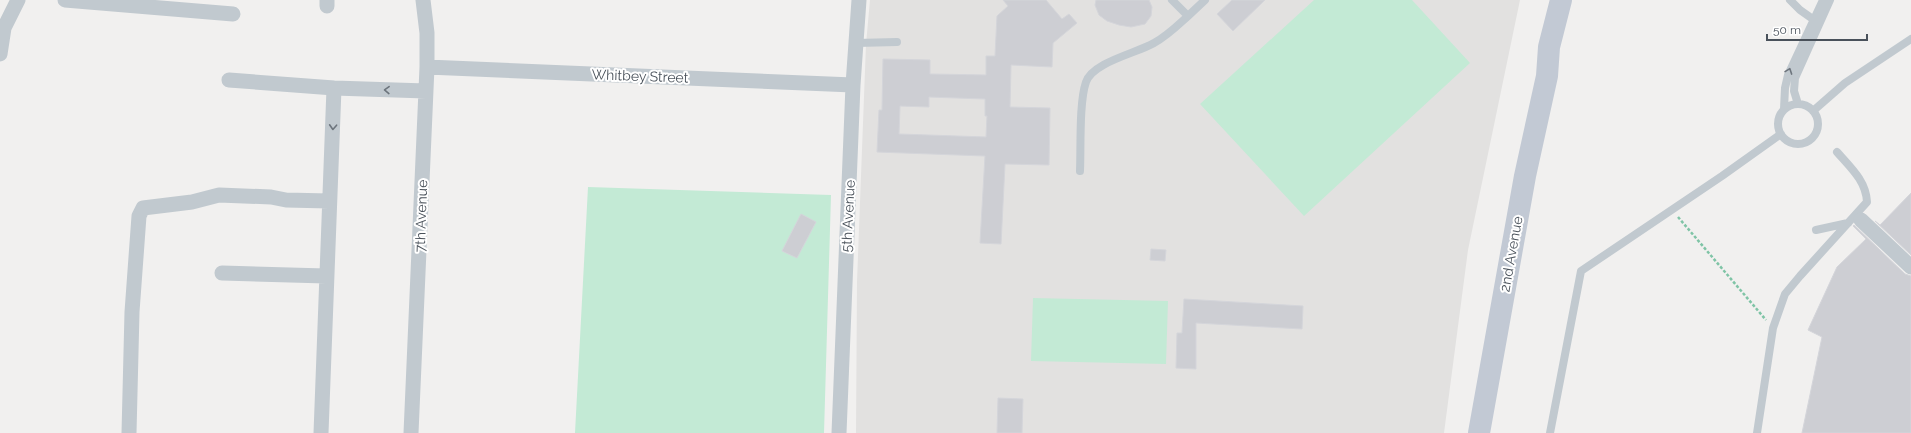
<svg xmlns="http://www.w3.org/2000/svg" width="1911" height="433" viewBox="0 0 1911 433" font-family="Raleway,sans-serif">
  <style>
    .education { fill: #e2e1e0 }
    .green { fill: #c3ead5 }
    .building { fill: #cdced3; stroke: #d4d5da; fill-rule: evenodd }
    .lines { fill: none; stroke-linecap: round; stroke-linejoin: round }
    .path { stroke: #7fc4a6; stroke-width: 2.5; stroke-dasharray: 3 2; stroke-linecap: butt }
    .lane { stroke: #c1c9cf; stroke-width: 8 }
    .street { stroke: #c1c9cf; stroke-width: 15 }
    .secondary { stroke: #c2c9d4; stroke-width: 22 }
    .oneway { stroke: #6d757d }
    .labels { text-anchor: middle; stroke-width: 4; stroke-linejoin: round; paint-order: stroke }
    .street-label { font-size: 14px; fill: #49515a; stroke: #fff }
  </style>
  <rect width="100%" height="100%" fill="#f1f0ef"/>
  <path class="education" d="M870 0H1520L1468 250 1444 433H856L857 282 866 44Z"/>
  <path class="green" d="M1314 0H1412L1470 63 1304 216 1200 104Z
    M588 187 831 195 824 433H575Z
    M1033 298 1168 301 1166 364 1031 361Z"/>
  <path class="building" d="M1003 0H1046L1062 19 1069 14 1077 23 1053 43 1052 67 1011 65 1010 107 1050 108 1049 165 1005 164 1001 244 980 243 985 156 877 152 879 110H882L883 59 930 60V74L986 75V56H995L997 16 1008 6ZM929 97 985 99V116H987L986 137 899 134 900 106 929 107Z
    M1096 0H1149L1152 7 1151 16 1145 24 1131 27 1119 25 1107 21 1099 15 1095 5Z
    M1232 0H1265L1233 31 1217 14Z
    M1911 193V255L1875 221 1880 225Z
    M801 214 816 222 797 258 782 251Z
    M1854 225 1905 274 1911 276V433H1802L1822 337 1808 330 1837 267 1866 239 1853 226Z
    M1151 249 1166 250 1165 261 1150 260Z
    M1184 299 1303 306 1302 329 1196 323V369L1176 368 1177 333H1182Z
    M998 398 1023 399 1022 433H997Z"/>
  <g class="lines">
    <path class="path" d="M1678 217 1766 320"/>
    <path class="lane" d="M1790 0 1800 10 1817 22
      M1188 16 1205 0
      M856 43 897 42
      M1798 104 1794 91 1795 78 1830 0
      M1778 124a20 20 0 1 1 40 0a20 20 0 1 1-40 0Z
      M1784 109 1785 88 1788 75 1823 0
      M1813 111 1845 83 1911 39
      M1080 171C1081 147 1079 102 1086 82 1093 62 1137 53 1154 43 1167 36 1177 26 1188 16L1172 0
      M1816 230 1848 223
      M1550 433 1581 271 1722 176 1781 134
      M1757 433 1773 328 1785 294 1800 276 1867 202C1866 181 1851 168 1837 152"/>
    <path class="street" d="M65 0 233 14
      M327 6V0
      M0 54 4 28 18 0
      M427 67 853 85
      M229 80 334 88 426 91
      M1861 220 1911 267
      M222 273 326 276
      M129 433 132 312 139 216 143 208 192 202 219 195 271 197 286 200 329 201
      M321 433 334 88
      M411 433 427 67V33L423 0
      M839 433 853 85 859 0"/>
    <path class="secondary" d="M1479 433 1525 176 1547 76 1549 47 1561 0"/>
  </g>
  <defs><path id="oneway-chevron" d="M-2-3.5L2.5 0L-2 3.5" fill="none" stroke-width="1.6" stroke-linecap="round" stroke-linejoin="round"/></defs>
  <g class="oneway">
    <use href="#oneway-chevron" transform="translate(1789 71) rotate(-70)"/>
    <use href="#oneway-chevron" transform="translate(387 90) rotate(-178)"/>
    <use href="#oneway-chevron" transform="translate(333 127) rotate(93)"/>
  </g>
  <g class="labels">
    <g class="street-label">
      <text transform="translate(640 76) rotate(2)" y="5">Whitbey Street</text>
      <text transform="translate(421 216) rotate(-88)" y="5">7th Avenue</text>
      <text transform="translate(848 216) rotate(-87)" y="5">5th Avenue</text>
      <text transform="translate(1511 254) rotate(-80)" y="5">2nd Avenue</text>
    </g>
  </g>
  <path d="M1767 34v6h100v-6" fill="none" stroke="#49515a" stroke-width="2"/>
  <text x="1773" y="34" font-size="12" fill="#49515a" stroke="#ffffff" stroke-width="3" paint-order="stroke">50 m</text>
</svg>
